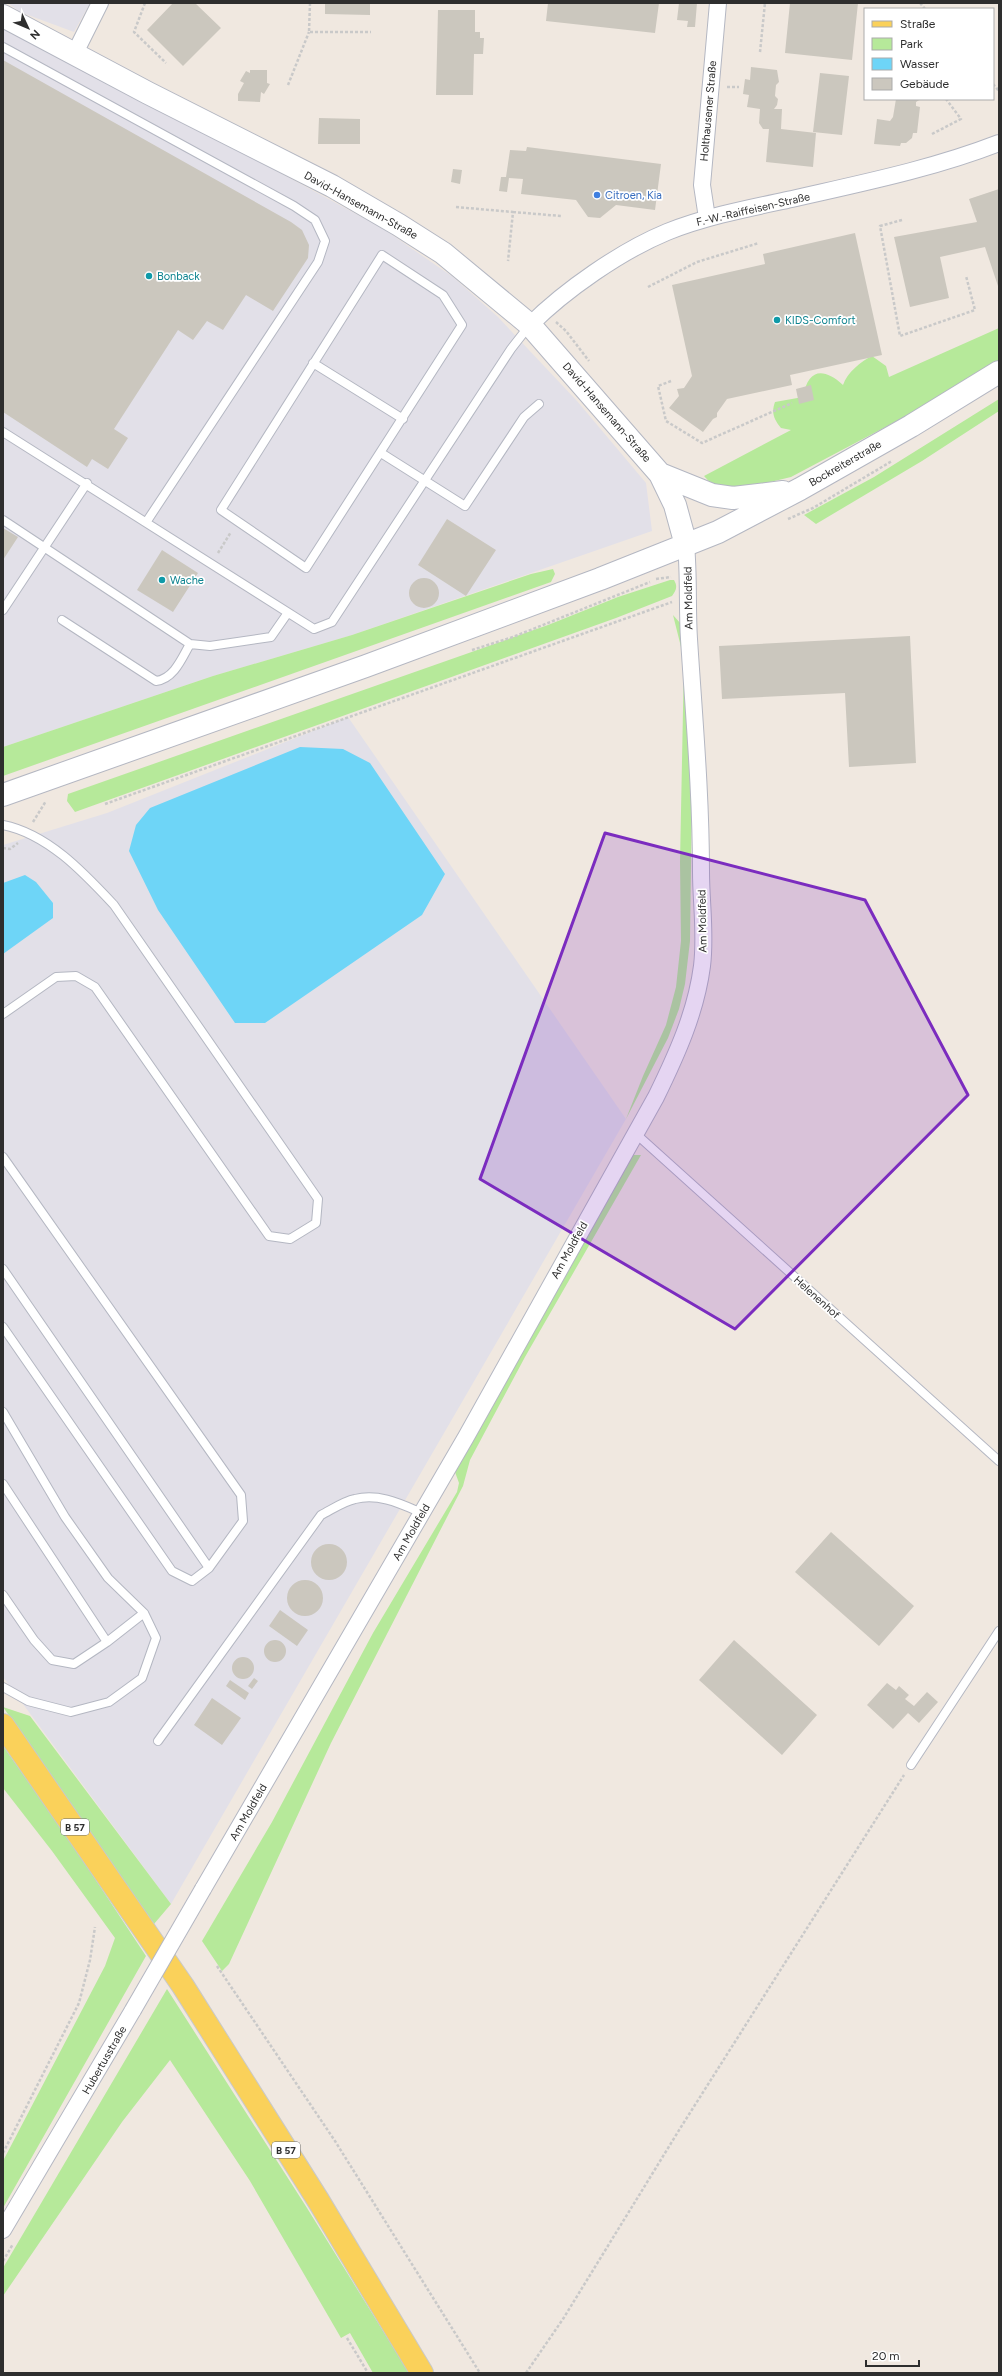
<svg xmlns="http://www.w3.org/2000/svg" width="1002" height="2376" viewBox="0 0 1002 2376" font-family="Figtree,sans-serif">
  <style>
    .industrial { fill: #e2e0e8 }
    .green { fill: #b6e99a }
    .water { fill: #6ed5f7 }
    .building { fill: #cbc7be }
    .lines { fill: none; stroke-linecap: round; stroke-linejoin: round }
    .lane-casing { stroke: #b4b7c2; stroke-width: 10 }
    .street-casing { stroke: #b4b7c2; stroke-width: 18 }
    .secondary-casing { stroke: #b4b7c2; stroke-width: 24 }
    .primary-casing { stroke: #c9c9c9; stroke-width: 24 }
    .path { stroke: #c9c9c9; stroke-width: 2.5; stroke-dasharray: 3 2; stroke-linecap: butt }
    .lane { stroke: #fff; stroke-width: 8 }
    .street { stroke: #fff; stroke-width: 16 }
    .secondary { stroke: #fff; stroke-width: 22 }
    .primary { stroke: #fad15a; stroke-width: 22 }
    .street-bridge-casing { stroke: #b4b7c2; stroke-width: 18; stroke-linecap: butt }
    .street-bridge { stroke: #fff; stroke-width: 16 }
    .marked { fill: #7b2cbf; fill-opacity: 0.2; stroke: #7b2cbf; stroke-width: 3; stroke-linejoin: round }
    .shop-dot { fill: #3f7fe0; stroke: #fff; stroke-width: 1.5 }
    .culture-dot { fill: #0f9aa8; stroke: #fff; stroke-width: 1.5 }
    .labels { text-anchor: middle; stroke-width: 3.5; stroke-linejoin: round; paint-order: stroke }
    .shield { fill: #fff; stroke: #6d6d6d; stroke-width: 1 }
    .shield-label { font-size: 10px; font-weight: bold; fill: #2e2e2e }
    .street-label { font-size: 11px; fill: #2e2e2e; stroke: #fff }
    .shop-label { font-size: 11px; fill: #366cbe; stroke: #fff; text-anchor: start }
    .culture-label { font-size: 11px; fill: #0d838f; stroke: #fff; text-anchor: start }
  </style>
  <rect width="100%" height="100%" fill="#f0e8e0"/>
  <path class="industrial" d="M8 3H90L74 32 20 12Z
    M3 23 382 228 453 277 498 317 577 401 646 483 652 531 352 635 213 676 3 747Z
    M348 717 626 1119 171 1904 3 1677V845L107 813Z"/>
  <path class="green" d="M999 328V361L929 404 791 477 738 490H717L704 476 791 430 781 428C774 419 771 413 775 402L803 397C808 369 823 367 843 385 847 373 861 361 872 356L886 366 889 377Z
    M999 399V411L922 461 816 524 804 515 874 477Z
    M553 569 555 574 551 582 3 776V747L213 676 352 635 531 574Z
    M670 580H674C678 587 676 590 672 596L616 618 75 812 67 801 68 794 548 625 618 597Z
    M673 615 681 624 693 716 690 941 685 984 679 1009 668 1038 626 1119 643 1076 666 1025 676 987 681 941 680 862 684 659Z
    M633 1155H641L525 1357 470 1460 463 1486 331 1743 229 1964 222 1971 202 1941 272 1822 373 1633 457 1492 459 1483 455 1472Z
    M3 1707 30 1716 171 1904 154 1924Z
    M3 1746 68 1838 146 1956 3 2208V2161L105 1966 115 1938 52 1851 3 1788Z
    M167 1989 307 2208 409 2373H373L350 2333 341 2338 250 2181 170 2060 122 2122 3 2296V2268Z"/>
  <path class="water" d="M300 747 343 749 370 763 445 874 422 915 265 1023H235L158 910 129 851 136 825 150 808Z
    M25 875 36 882 53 903V918L3 954V883Z"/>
  <path class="building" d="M173 3H195L221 28 183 66 147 30Z
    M325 3H370V15L325 14Z
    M548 3H659L655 33 546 21Z
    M679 3H697L695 27H687L688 21 677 20Z
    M790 3H858L852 60 785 53Z
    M438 10H475V32H480V38H484L483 54H474L473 95H436Z
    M3 60 291 222 302 230 309 245 308 258 273 311 246 295 223 330 207 321 193 340 178 330 114 429 128 438 108 469 92 459 87 467 3 412Z
    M751 67 777 70 779 82 776 85 775 96 778 99 777 105 774 109H782L781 129 816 133 813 167 766 162 769 129H763L759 123 760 109 747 107 749 95 743 94 745 79 750 80Z
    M250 70H267V83L270 84 264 94 261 92 260 102 238 101V94L244 83 240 81 246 71 250 73Z
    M820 73 849 76 842 135 813 132Z
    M896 99H921L916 102V106L920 107 917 133H913L912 138 906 143H901L900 146 874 144 877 119 890 121 893 117Z
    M319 118 360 119V144H318Z
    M527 147 661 164 655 210 616 205 600 218 588 217 576 200 521 194 523 179 509 178 507 192 499 191 501 177H506L510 150 526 151Z
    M453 169 462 170 460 184 451 182Z
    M999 189V289L985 247 940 257 949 298 910 307 894 237 977 222 969 199Z
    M855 233 882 355 790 375 792 385 727 399 717 413V417L713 419 703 432 669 408 679 396 677 389 684 388 692 376 672 285 765 264 763 254Z
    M811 385 814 400 799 404 796 389Z
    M447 519 496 550 466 596 418 565Z
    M3 528 18 537 3 560Z
    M162 550 198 573 173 612 137 590Z
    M409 593a15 15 0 1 1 30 0a15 15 0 1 1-30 0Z
    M910 636 916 763 849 767 845 693 722 699 719 646Z
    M831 1532 914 1606 879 1646 795 1572Z
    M311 1562a18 18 0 1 1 36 0a18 18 0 1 1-36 0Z
    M287 1598a18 18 0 1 1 36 0a18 18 0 1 1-36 0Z
    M280 1610 308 1630 297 1646 269 1626Z
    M264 1651a11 11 0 1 1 22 0a11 11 0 1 1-22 0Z
    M734 1640 817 1715 782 1755 699 1680Z
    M232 1668a11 11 0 1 1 22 0a11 11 0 1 1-22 0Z
    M254 1678 258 1681 252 1689 248 1686Z
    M230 1680 249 1693 245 1700 226 1686Z
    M887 1683 896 1690 899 1686 909 1695 905 1699 914 1706 927 1692 938 1702 919 1723 908 1713 893 1729 867 1705Z
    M212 1698 241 1718 222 1745 194 1725Z"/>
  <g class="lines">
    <g class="lane-casing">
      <path id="lane" d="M3 47 294 206 315 220 325 241 318 262 147 521
        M382 255 443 295 462 325 306 568 221 510Z
        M313 363 403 419
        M3 432 314 629 332 622 511 349 529 326
        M381 453 465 506 524 417 539 404
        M3 520 190 644 210 646 271 637 287 614
        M3 610 87 483
        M62 620 156 681C174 679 182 658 190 644
        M3 825C48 834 84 873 114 905L318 1199 316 1223 290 1239 269 1236 95 987 76 976 56 977 3 1014
        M635 1133 999 1461
        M3 1157 241 1495 243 1521 209 1568 192 1581 172 1571 3 1327
        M3 1269 209 1568
        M3 1412 65 1517 108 1578 144 1613 156 1638 142 1678 109 1702 71 1712 28 1701 3 1687
        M3 1484 107 1642
        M3 1595 34 1640 52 1660 74 1664 107 1642 144 1613
        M158 1741 321 1515C331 1510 344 1501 355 1499 379 1493 401 1504 422 1513
        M911 1765 999 1631"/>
    </g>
    <g class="street-casing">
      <path id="street" d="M75 53 100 3
        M707 218 702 185 718 3
        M530 325C565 290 621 251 667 232 707 216 750 208 792 199 862 183 932 169 999 143
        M203 1889 466 1437 656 1097C677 1054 696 1012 702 966 706 934 701 903 701 872 701 794 694 717 689 639 687 608 689 576 686 545
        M3 2230 133 2010"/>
    </g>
    <g class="secondary-casing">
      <path id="secondary" d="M3 16 148 93 332 186 399 225 443 253 530 325 660 474 675 505 686 545
        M660 474 712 495 733 498 783 492
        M3 795 366 666 600 579 718 532 800 489 911 426 999 372"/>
    </g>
    <g class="primary-casing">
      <path id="primary" d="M3 1725 183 1986 318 2200 422 2373"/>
    </g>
    <path class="path" d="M145 3 134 32 166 63
      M310 3 309 32H371
      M920 3 925 9
      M760 52 765 3
      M993 84 999 91
      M288 85 309 32
      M727 87H739
      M932 134 961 119 946 99
      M456 207 513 212 508 261
      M513 212 561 216
      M902 220 880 226 900 336 975 310 966 276
      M648 287 697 262 759 243
      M556 322 566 331 589 361
      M671 381 658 386 666 421 702 443 792 403
      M788 519 813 508 892 461
      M218 553 231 532
      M656 579 671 577
      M472 650 513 637 650 582
      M105 804 672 602
      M33 822 46 801
      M3 848 10 849 18 843
      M217 1966 335 2141 480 2373
      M3 2153 79 2003 90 1960 95 1927
      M3 2261 13 2244
      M347 2338 368 2373
      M526 2373 563 2319 681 2127 904 1775"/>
    <use href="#lane" class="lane"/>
    <use href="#street" class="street"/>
    <use href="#secondary" class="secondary"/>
    <use href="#primary" class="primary"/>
    <g class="street-bridge-casing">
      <path id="street-bridge" d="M133 2010 203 1889"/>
    </g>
    <use href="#street-bridge" class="street-bridge"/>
  </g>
  <path class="marked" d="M605 833 865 900 968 1095 735 1329 480 1179Z"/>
  <circle class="shop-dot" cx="597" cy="195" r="4"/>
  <g class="culture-dot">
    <circle cx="149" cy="276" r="4"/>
    <circle cx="777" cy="320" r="4"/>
    <circle cx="162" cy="580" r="4"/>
  </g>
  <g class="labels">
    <g class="shield">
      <rect x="61" y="1819" width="28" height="16" rx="3"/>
      <rect x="272" y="2142" width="28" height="16" rx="3"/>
    </g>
    <g class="shield-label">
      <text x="75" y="1831">B 57</text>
      <text x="286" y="2154">B 57</text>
    </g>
    <g class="street-label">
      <text transform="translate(708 111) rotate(-85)" y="4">Holthausener Straße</text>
      <text transform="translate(361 205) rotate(29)" y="4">David-Hansemann-Straße</text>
      <text transform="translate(753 209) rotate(-13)" y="4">F.-W.-Raiffeisen-Straße</text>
      <text transform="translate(607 412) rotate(49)" y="4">David-Hansemann-Straße</text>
      <text transform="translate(845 463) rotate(-30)" y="4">Bockreiterstraße</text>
      <text transform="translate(688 598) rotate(-91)" y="4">Am Moldfeld</text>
      <text transform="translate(702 921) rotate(-91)" y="4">Am Moldfeld</text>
      <text transform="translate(569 1250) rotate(-61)" y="4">Am Moldfeld</text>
      <text transform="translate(817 1297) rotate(42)" y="4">Helenenhof</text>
      <text transform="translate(411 1532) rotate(-60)" y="4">Am Moldfeld</text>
      <text transform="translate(248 1812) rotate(-60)" y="4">Am Moldfeld</text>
      <text transform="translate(104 2060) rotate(-60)" y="4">Hubertusstraße</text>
    </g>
    <g class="shop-label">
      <text x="605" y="199">Citroen, Kia</text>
    </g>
    <g class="culture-label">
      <text x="157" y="280">Bonback</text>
      <text x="785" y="324">KIDS-Comfort</text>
      <text x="170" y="584">Wache</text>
    </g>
  </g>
  <rect width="1002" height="2376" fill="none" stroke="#2e2e2e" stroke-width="8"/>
  <rect x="864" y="8" width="130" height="92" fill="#ffffff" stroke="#ababab"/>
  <rect x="872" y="21" width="20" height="6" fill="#fad15a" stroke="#ababab"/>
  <text x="900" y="28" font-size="12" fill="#2e2e2e">Straße</text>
  <rect x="872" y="38" width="20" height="12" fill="#b6e99a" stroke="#ababab"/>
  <text x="900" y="48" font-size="12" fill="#2e2e2e">Park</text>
  <rect x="872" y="58" width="20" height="12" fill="#6ed5f7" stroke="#ababab"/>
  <text x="900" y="68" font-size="12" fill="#2e2e2e">Wasser</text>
  <rect x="872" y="78" width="20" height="12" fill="#cbc7be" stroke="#ababab"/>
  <text x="900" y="88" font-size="12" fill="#2e2e2e">Gebäude</text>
  <g transform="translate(28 28) rotate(134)" stroke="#ffffff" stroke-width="3" paint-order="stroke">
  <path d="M0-3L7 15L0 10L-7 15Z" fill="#2e2e2e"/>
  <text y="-6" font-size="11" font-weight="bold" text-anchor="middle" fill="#2e2e2e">N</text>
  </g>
  <path d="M866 2360v6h53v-6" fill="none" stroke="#2e2e2e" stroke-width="2"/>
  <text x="872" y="2360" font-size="12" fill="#2e2e2e" stroke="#ffffff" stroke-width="3" paint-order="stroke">20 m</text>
</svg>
